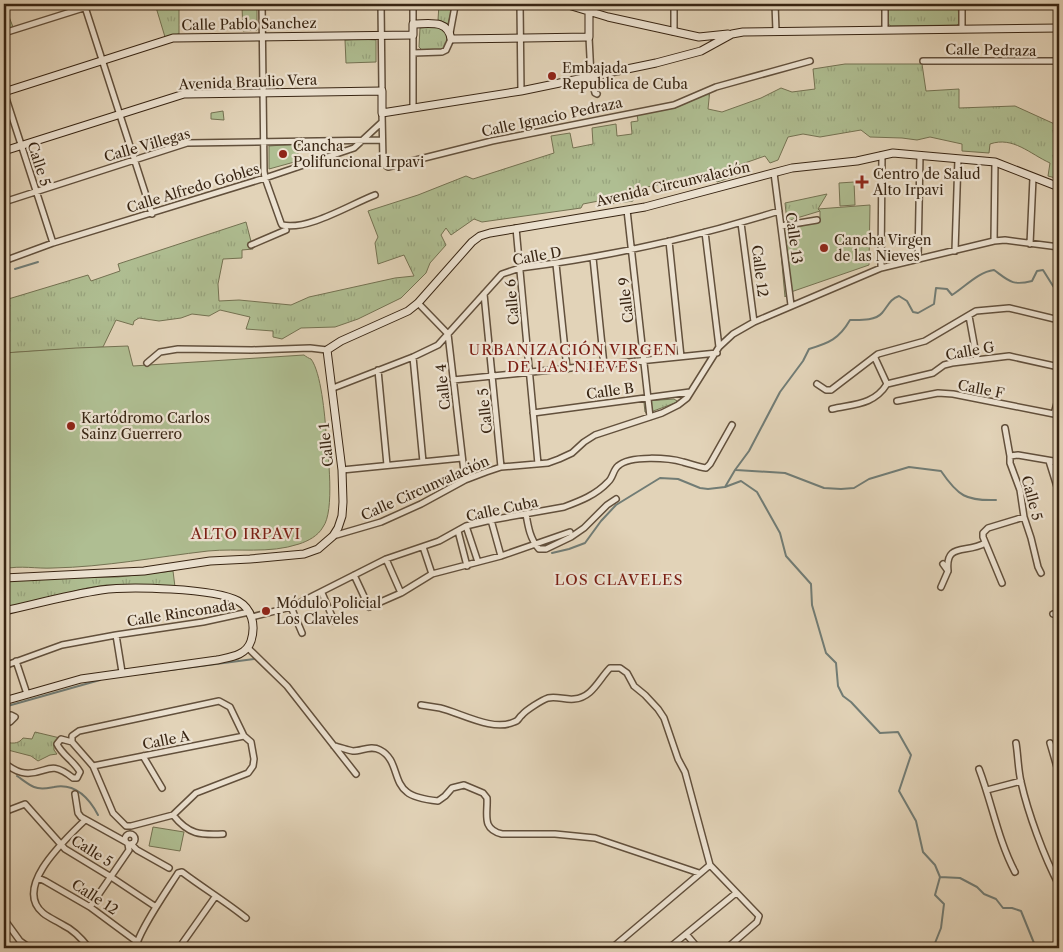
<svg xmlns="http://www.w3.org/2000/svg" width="1063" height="952" viewBox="0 0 1063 952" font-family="'Libre Caslon Text',serif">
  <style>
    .grass { fill: url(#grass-tufts); stroke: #747252 }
    .garden { fill: #afbe92; stroke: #747252 }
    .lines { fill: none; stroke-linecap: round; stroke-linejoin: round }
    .stream { stroke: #717c75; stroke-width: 2 }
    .street-casing { stroke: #62503c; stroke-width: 8 }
    .secondary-casing { stroke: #382513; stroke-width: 9 }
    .street { stroke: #ece2d1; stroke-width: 5 }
    .secondary { stroke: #ece2d1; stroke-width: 7 }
    .poi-dot { fill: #8f2418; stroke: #ece2d1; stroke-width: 2 }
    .labels { text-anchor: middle; stroke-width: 4.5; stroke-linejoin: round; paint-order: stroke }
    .street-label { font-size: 14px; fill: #382513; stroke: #ece2d1 }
    .poi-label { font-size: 14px; fill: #382513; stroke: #ece2d1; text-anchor: start }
    .neighbourhood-label { font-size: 15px; letter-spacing: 1px; fill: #7a1f14; stroke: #ece2d1 }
  </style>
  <defs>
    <pattern id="grass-tufts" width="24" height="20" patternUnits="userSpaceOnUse" patternTransform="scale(1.25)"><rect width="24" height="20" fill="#afbe92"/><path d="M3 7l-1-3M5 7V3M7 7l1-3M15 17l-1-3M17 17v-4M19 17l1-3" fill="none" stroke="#97a37d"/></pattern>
  </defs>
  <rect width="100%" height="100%" fill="#e2d3b8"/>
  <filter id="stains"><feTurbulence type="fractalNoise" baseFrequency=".004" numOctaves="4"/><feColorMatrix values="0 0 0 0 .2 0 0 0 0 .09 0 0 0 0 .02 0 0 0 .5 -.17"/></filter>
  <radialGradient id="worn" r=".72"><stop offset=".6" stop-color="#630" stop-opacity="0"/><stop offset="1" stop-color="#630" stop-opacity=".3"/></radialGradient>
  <path class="grass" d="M4 4 13 27 4 30Z
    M155 4H161L162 6H179V34L165 37Z
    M439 4H453L448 24 438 20Z
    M888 4H958L959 23 957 25 891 26 888 24Z
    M242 7H257V30L243 31Z
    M439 26C447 32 449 37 446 46L440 50H422L419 47 420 28Z
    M361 39 376 40V62L346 63 345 40Z
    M845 64H922L926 91 959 89V108L1015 106 1059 126V179L1048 176 1050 163C1030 154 1013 136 990 144L989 153 962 151V144L930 137 917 140 902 138 870 137 861 130 820 137 803 134 788 137 778 160 770 163 765 156 739 165 742 174 717 182 715 172 634 190 633 201 610 204 609 199 583 204 581 208 482 222 474 219 451 235 446 228 441 235 446 245 430 263 426 273 401 298 358 319 335 327 301 328 282 339 273 337V331L246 329 250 317 220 310 209 316 192 314 181 318 159 321 139 318 134 321 133 325 116 320 103 347 4 353 5 300 88 275 91 281 120 271 118 264 246 222 253 249 242 250V258L223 259 218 284 219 301 239 300 291 305 309 297 395 278 414 276 404 255 378 264 375 243 378 237 368 211 418 195 466 176 473 179 554 153 551 136 570 133 573 148 593 144 592 128 616 124 617 136 632 134 631 122 638 121 637 114 677 106 710 89 708 109 722 112 761 98 781 88 792 92 815 89 813 69Z
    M827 194 818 209 820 211 787 221 785 203Z
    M674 399 677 401 675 403 648 413 645 412 644 403 646 401Z
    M173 571 175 587 106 585 87 588 4 609V581L12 579 118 577Z
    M35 732 60 738 54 744V750L57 754 50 755 38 761 31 756 4 749V742C11 743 18 745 23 738L32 739Z"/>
  <path class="garden" d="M223 111 224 120 211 119V113Z
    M298 144V161L269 169V146Z
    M854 182 855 205 840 206 839 183Z
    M870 205 869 265 788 293 785 297 779 232 820 221V211L818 209Z
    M128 346 133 366 304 355C305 356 310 359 311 359 321 372 325 416 326 433 328 454 335 511 323 527 318 536 308 541 299 544 269 554 238 548 208 551 156 557 105 567 53 568 37 569 20 565 4 569V353L76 348Z
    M153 827 184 832 180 851 149 846Z"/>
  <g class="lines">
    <path class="stream" d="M15 269 38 262
      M736 470 785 473 824 488 841 489 854 488 869 479 909 467 941 471C958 496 966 501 996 500
      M725 487 741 481 757 492 780 533 786 556 811 584 812 605 826 653 836 663 838 686 843 696 851 702 880 733 898 732 911 755 899 791 916 821 923 852 935 865 940 877 935 895 944 904 941 928 933 948
      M552 553 569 549 585 543 601 521 616 505 660 478 678 479 700 488 708 489 725 487 735 470 749 451 780 392 803 361 809 349C829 343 839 339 850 320 860 320 875 321 882 313 888 306 890 299 899 296L907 301 913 312 918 313 934 304 936 288 947 289 952 295C965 287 978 272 994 270 1009 281 1012 286 1032 281L1037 271 1043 270 1053 286 1059 293
      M140 674 254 659
      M4 707 100 680
      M17 776C23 780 29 785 34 787 41 790 48 788 54 787 75 783 89 798 98 815
      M940 877 960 878 977 887 984 894 996 899 1003 908H1012L1021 911 1036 948"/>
    <g class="street-casing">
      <path id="street" d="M262 4 264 171 265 178 281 223 282 225C308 231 351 204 375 195
        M381 4 382 91
        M413 4V24
        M520 4 521 91
        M674 4V32
        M775 4 776 31
        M885 4V29
        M962 4V28
        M85 7 152 214
        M4 33 96 4
        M450 33 455 6
        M413 35V108
        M589 37 591 77
        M413 53 442 52 446 50 451 39
        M923 61H1059
        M592 80 595 93 597 94
        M4 92 53 243
        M382 113 383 161 385 165 388 167 492 141 674 105 716 87 810 61
        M774 173 791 305
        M4 202 187 143 382 140
        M627 210 650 417
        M741 223 754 322
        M781 226 817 220
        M516 228 538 464
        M705 232 719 347
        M669 241 681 357
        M994 241 995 162
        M1030 244 1033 178
        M251 245 286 230
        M955 251 958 159
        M593 258 604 365
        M918 259 920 155
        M4 261 53 243 265 178 354 148 382 122
        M556 264 567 369
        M881 268 882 155
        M484 294 501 467
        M418 303 448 334 465 480
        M969 316 977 360
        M413 357 423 462
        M875 358 887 384
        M147 363 160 352 178 349 252 350 310 348 327 350
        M378 370 387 465
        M453 380 717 353
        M817 384 826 390H831L878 354 925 341 976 311 1009 308 1059 320
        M887 384 933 373 944 365 952 363 1009 356 1059 367
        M333 388 413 357 438 345 502 274 520 268C609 257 693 238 779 211
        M897 401 938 393 953 394 1059 415
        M832 409C854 404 874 405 887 384
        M533 413 690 392
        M1054 414 1059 396
        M1005 428 1010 456V463L1020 490 1024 517 1031 538 1038 567 1041 573
        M1010 456 1018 455 1059 462
        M1049 461 1059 493
        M342 470 462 458
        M526 514C528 526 530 539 539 549H546L571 537 584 528 607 505 616 499
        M491 520 501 556
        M466 526 478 562
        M458 531 467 566
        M333 536 381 522 421 504 465 480 486 472 501 467 548 463 559 459 572 453 584 442 595 435 662 413 678 405 687 398 719 347 733 334 754 322 881 268 994 241 1005 240 1059 247
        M423 547 432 574
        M386 559 401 593
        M948 571C945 542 966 554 985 543
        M354 575 369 607 401 593 432 574 501 556 570 532
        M1002 583 983 537V533L988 528 1024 517
        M941 587 948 571 943 564
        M322 593 334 621
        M291 607 302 633
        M1053 614 1059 612
        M252 617 291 607 386 559 439 541 466 526 491 520 564 507C580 501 596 495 608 482 613 478 613 470 618 466 630 455 669 458 683 462 691 464 698 467 706 468L710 464 732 425
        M116 635 122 672
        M248 648 287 686 356 774
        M16 661 27 694
        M4 666 62 645 116 635 203 622 249 612
        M421 705C427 706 434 707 440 708 461 713 493 732 514 722 519 721 518 718 522 715 526 710 542 700 548 698 557 696 565 700 574 699 592 698 599 679 610 668H620L627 673 634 686 645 695 658 709 664 718 678 759 685 772 710 865 759 916 757 922 727 948
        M4 716 11 715 15 717 10 722 4 724
        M1016 743C1018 755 1018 769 1021 782 1028 813 1044 857 1059 885
        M1050 743 1059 774
        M334 746C340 747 347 750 353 751 362 751 371 745 380 750 398 759 393 782 407 792 414 798 429 800 438 801L445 796 452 788 464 785 483 793 487 798C488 814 481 829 502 834H555L595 838 699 873
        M143 756 162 788
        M4 763C10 767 17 773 25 773 48 775 48 758 73 778H77L80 772C74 761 62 755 57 744L61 739 72 742 93 766 113 813 126 826H131L173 815 196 793 248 773 253 766 254 759 251 742 244 736 230 707 219 701 79 731 72 736V742
        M93 766 244 736
        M979 769C992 803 998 840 1015 872
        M987 790 1021 781
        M75 794 78 813 81 817 126 842
        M4 812 25 804 65 849 111 877 156 907
        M173 815C189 835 200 835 223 834
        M85 820C67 838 12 887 43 913 49 918 57 921 63 925 74 930 82 939 89 948
        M125 839a5 5 0 1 1 10 0a5 5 0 1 1-10 0Z
        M131 844 137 850 169 868
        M38 878 45 881 90 907 136 941
        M90 907 129 850 128 844
        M4 919 20 941 30 948
        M686 934 698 948
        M136 948C137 933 168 889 178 873L182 872C203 888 225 901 246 918
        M179 948 215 897
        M612 948 710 865
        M669 948 736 893"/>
    </g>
    <g class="secondary-casing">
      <path id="secondary" d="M565 4 608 17 699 37 728 34
        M4 92 173 38 413 35V24C429 24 448 19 451 39L589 37V12
        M4 151 184 94 382 91V113L521 91 656 63 701 51 732 34 743 32 1059 28
        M4 578 144 571 210 561 250 559 304 554 318 549 333 536 338 528 342 516 343 502 342 470 327 350 341 341 408 311 418 303 472 242 480 236 490 233 645 207 792 168 857 161 893 153 995 162 1059 187
        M4 611C36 604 68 595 101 590 128 586 215 588 238 601 252 609 256 625 251 641 246 656 230 657 217 660L81 679 4 701"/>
    </g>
    <use href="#street" class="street"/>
    <use href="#secondary" class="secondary"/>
  </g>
  <g class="poi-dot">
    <circle cx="552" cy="76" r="5"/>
    <circle cx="283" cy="154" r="5"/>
    <path d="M859.5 174.5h5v5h5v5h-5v5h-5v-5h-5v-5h5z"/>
    <circle cx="824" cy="248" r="5"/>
    <circle cx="71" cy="426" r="5"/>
    <circle cx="266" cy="611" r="5"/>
  </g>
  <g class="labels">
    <g class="street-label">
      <text transform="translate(249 24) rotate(-1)" y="5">Calle Pablo Sanchez</text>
      <text transform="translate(991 50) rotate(1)" y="5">Calle Pedraza</text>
      <text transform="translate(248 82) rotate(-2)" y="5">Avenida Braulio Vera</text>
      <text transform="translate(552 117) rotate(-12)" y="5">Calle Ignacio Pedraza</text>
      <text transform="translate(147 145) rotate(-16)" y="5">Calle Villegas</text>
      <text transform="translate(39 164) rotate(72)" y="5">Calle 5</text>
      <text transform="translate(673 184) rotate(-13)" y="5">Avenida Circunvalación</text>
      <text transform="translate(193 188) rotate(-17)" y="5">Calle Alfredo Gobles</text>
      <text transform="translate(794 238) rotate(82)" y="5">Calle 13</text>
      <text transform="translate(537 256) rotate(-10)" y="5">Calle D</text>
      <text transform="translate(760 271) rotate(83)" y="5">Calle 12</text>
      <text transform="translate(626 300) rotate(-96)" y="5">Calle 9</text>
      <text transform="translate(512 302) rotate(-95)" y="5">Calle 6</text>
      <text transform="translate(970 351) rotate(-10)" y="5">Calle G</text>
      <text transform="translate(443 387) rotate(-96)" y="5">Calle 4</text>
      <text transform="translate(981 389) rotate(11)" y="5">Calle F</text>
      <text transform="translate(610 391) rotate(-8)" y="5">Calle B</text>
      <text transform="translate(485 411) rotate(-96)" y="5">Calle 5</text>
      <text transform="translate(326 445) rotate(-96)" y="5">Calle 1</text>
      <text transform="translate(425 488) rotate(-24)" y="5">Calle Circunvalación</text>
      <text transform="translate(1032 498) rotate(75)" y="5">Calle 5</text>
      <text transform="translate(502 509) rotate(-12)" y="5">Calle Cuba</text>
      <text transform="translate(181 613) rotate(-9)" y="5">Calle Rinconada</text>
      <text transform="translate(166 740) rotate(-11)" y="5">Calle A</text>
      <text transform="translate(92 851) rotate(32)" y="5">Calle 5</text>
      <text transform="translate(95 897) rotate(33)" y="5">Calle 12</text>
    </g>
    <g class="poi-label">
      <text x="562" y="73">Embajada<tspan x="562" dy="16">Republica de Cuba</tspan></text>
      <text x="293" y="151">Cancha<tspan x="293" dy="16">Polifuncional Irpavi</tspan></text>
      <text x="873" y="179">Centro de Salud<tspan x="873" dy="16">Alto Irpavi</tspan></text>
      <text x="834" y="245">Cancha Virgen<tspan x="834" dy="16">de las Nieves</tspan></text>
      <text x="81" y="423">Kartódromo Carlos<tspan x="81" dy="16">Sainz Guerrero</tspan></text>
      <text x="276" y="608">Módulo Policial<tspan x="276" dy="16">Los Claveles</tspan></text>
    </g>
    <g class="neighbourhood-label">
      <text x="573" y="355">URBANIZACIÓN VIRGEN<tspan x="573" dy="17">DE LAS NIEVES</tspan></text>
      <text x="246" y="539">ALTO IRPAVI</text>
      <text x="619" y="585">LOS CLAVELES</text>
    </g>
  </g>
  <rect width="1063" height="952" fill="none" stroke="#e2d3b8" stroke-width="20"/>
  <rect x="5" y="5" width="1053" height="942" fill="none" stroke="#382513" stroke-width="2.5"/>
  <rect x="10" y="10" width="1043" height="932" fill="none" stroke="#382513"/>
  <rect width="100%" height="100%" filter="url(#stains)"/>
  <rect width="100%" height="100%" fill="url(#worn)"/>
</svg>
